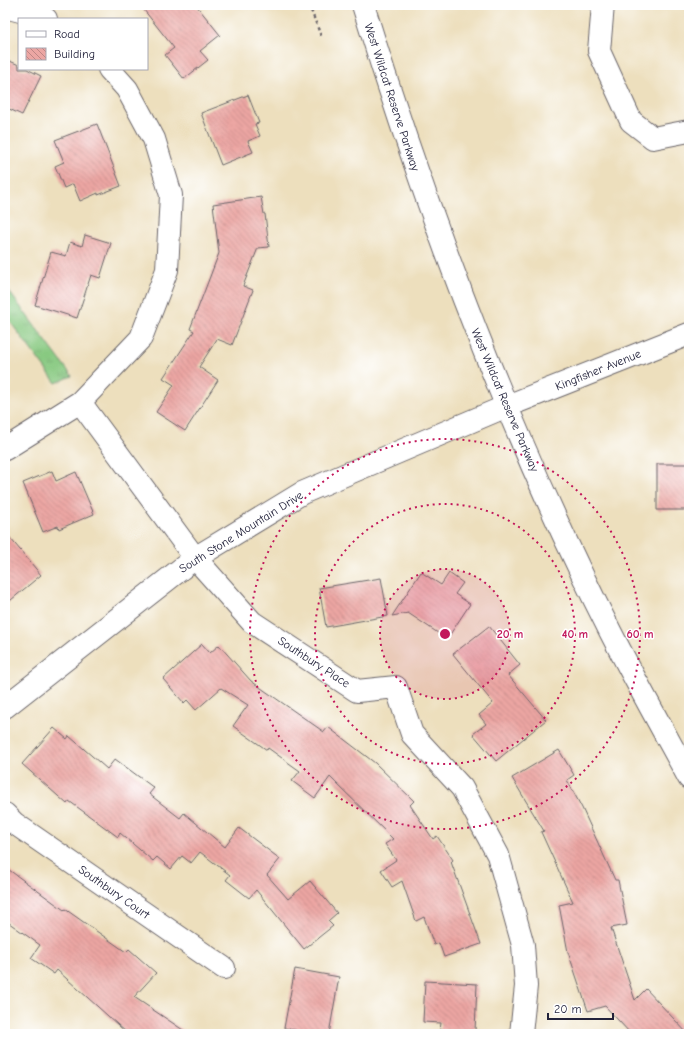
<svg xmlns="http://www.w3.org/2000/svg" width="694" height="1039" viewBox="0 0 694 1039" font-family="'Comic Neue',sans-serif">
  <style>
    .grass { fill: url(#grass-tufts); stroke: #55765e }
    .building { fill: url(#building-back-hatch) }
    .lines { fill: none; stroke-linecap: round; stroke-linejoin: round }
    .minor-casing { stroke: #696468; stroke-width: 24 }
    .secondary-casing { stroke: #696468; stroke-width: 24 }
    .path { stroke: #696468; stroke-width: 2.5; stroke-dasharray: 3 3; stroke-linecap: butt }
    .minor { stroke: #fff; stroke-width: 22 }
    .secondary { stroke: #fff; stroke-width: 22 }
    .ring { fill: none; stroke: #c2185b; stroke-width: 2; stroke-dasharray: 2 4 }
    .labels { text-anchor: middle; stroke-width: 3; stroke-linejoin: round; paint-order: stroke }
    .street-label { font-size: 12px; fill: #22223b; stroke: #fff }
    .centre { fill: #c2185b; stroke: #fff; stroke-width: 2 }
    .ring-label { font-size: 12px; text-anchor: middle; font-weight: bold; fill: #c2185b; stroke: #fff; stroke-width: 3; stroke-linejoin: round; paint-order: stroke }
  </style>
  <defs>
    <pattern id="grass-tufts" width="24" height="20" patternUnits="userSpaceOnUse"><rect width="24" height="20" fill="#88c981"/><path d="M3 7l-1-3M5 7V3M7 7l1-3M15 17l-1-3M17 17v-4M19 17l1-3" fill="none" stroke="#75ac70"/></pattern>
    <pattern id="building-back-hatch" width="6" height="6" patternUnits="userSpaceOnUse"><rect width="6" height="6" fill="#eca6a3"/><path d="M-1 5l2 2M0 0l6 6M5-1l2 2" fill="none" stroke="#bf8786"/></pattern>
  </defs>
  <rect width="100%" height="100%" fill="#fff"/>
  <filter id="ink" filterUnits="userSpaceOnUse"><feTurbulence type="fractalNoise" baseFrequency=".025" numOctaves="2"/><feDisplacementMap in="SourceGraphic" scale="8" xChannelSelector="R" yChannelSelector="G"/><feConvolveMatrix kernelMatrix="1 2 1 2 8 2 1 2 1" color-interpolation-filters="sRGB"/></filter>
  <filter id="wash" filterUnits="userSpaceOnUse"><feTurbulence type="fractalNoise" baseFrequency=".012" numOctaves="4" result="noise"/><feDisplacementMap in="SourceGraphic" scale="16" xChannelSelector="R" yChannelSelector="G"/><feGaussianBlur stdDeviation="0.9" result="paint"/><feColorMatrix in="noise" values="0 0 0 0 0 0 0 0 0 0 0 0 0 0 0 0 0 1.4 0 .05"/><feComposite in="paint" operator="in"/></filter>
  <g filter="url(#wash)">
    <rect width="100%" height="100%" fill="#eddfbd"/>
    <path class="grass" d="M5 286 72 376 56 383 5 315Z"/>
    <g id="blocks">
      <path class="building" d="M140 5H196L220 35 200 51 208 60 184 79 165 55 174 48Z
        M5 59 19 65V69H27L41 76 22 115 5 107Z
        M248 95 259 123 255 124 260 136 248 141 253 152 221 165 201 113Z
        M97 124 121 186 98 195V193L80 201 73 184 64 188 55 166 64 162 55 140Z
        M261 197 264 214H265L269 247 258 248 243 286 253 290 232 345 217 339 199 367 218 380 185 431 156 412 174 385 163 378 194 331 190 329 219 253 213 204Z
        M85 235 111 243 100 278 91 275 77 318 35 305 51 252 66 256 70 242 82 246Z
        M657 464H689V510H657Z
        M52 471 56 481 76 472 94 514 59 529 58 526 43 532 23 483Z
        M5 532 41 575 5 605Z
        M421 572 441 585 449 573 463 583 455 594 470 604 447 639 408 613 392 616Z
        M381 578 388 616 326 627 319 588Z
        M489 626 520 665 508 675 546 720 496 761 473 734 486 724 479 715 493 703 453 654Z
        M202 644 210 653 219 645 251 681 324 732 328 727 375 763 414 801 410 805 433 839 437 836 453 860 451 862 481 944 444 957 439 943 434 945 424 917 416 921 402 881 392 887 381 870 396 860 385 844 393 839 330 777 315 798 292 781 300 771 268 748 267 750 233 726 248 705 221 688 196 710 187 700 184 703 163 679Z
        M54 728 67 739 69 736 107 769 115 759 154 788 149 794 180 818 184 813 225 847 239 828 280 859 267 875 288 899 310 881 337 913 328 921 333 926 304 949 256 890 249 898 226 880 230 875 200 852 191 863 182 856 171 869 157 857 153 861 120 833 118 837 69 801 67 804 22 764Z
        M559 750 574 775 567 780 582 808 615 880H618L627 925 611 928 635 1000 646 989 688 1034H631L605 1006 588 1011 568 952 559 905 573 902 541 832 544 831 512 778Z
        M5 867 64 910 65 909 126 952 129 949 156 973 134 997 189 1034H128L57 970 54 974 31 958 40 945 5 920Z
        M295 969 339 977 329 1034H315L284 1028Z
        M425 981 477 984 475 1031 440 1030 441 1023 423 1022Z"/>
    </g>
  </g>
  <g filter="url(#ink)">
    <use href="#blocks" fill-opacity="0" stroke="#696468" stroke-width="1"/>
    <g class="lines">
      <g class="minor-casing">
        <path id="minor" d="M603 5 599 51 631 121 653 138 689 131
          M5 7 43 17 46 19
          M80 402 195 558 252 622 357 691 396 687 412 734 462 788 498 855 523 945 526 986 521 1034
          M5 449 80 402 141 338 167 270 171 195 154 139 127 89 109 69
          M5 707 195 558 302 493 507 406 689 334
          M5 814 14 823 224 968"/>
      </g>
      <g class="secondary-casing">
        <path id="secondary" d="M363 5C429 220 509 432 611 633 636 682 663 730 689 778"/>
      </g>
      <path class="path" d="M309 5 321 36"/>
      <use href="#minor" class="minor"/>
      <use href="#secondary" class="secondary"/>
    </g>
  </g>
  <circle cx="445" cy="634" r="65" fill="#c2185b" fill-opacity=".12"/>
  <g class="ring">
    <circle cx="445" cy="634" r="65"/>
    <circle cx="445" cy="634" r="130"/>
    <circle cx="445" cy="634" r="195"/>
  </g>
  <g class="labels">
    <g class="street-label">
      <text transform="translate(392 97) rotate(72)" y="4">West Wildcat Reserve Parkway</text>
      <text transform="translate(598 370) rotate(-22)" y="4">Kingfisher Avenue</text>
      <text transform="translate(505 400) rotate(67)" y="4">West Wildcat Reserve Parkway</text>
      <text transform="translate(241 532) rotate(-32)" y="4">South Stone Mountain Drive</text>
      <text transform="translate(314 662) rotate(33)" y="4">Southbury Place</text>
      <text transform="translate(114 892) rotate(35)" y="4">Southbury Court</text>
    </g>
  </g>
  <circle cx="445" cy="634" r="6" class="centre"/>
  <g class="ring-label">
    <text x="510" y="638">20 m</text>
    <text x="575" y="638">40 m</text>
    <text x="640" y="638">60 m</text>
  </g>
  <rect width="694" height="1039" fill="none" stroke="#fff" stroke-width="20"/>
  <rect x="18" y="18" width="130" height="52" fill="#ffffff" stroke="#a7a7b1"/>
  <rect x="26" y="31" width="20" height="6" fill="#ffffff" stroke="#a7a7b1"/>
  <text x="54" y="38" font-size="12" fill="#22223b">Road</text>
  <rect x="26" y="48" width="20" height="12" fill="url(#building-back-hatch)" stroke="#a7a7b1"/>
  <text x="54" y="58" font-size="12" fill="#22223b">Building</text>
  <path d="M548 1013v6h65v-6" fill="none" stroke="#22223b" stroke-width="2"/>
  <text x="554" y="1013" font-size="12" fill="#22223b" stroke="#ffffff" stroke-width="3" paint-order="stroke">20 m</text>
</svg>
